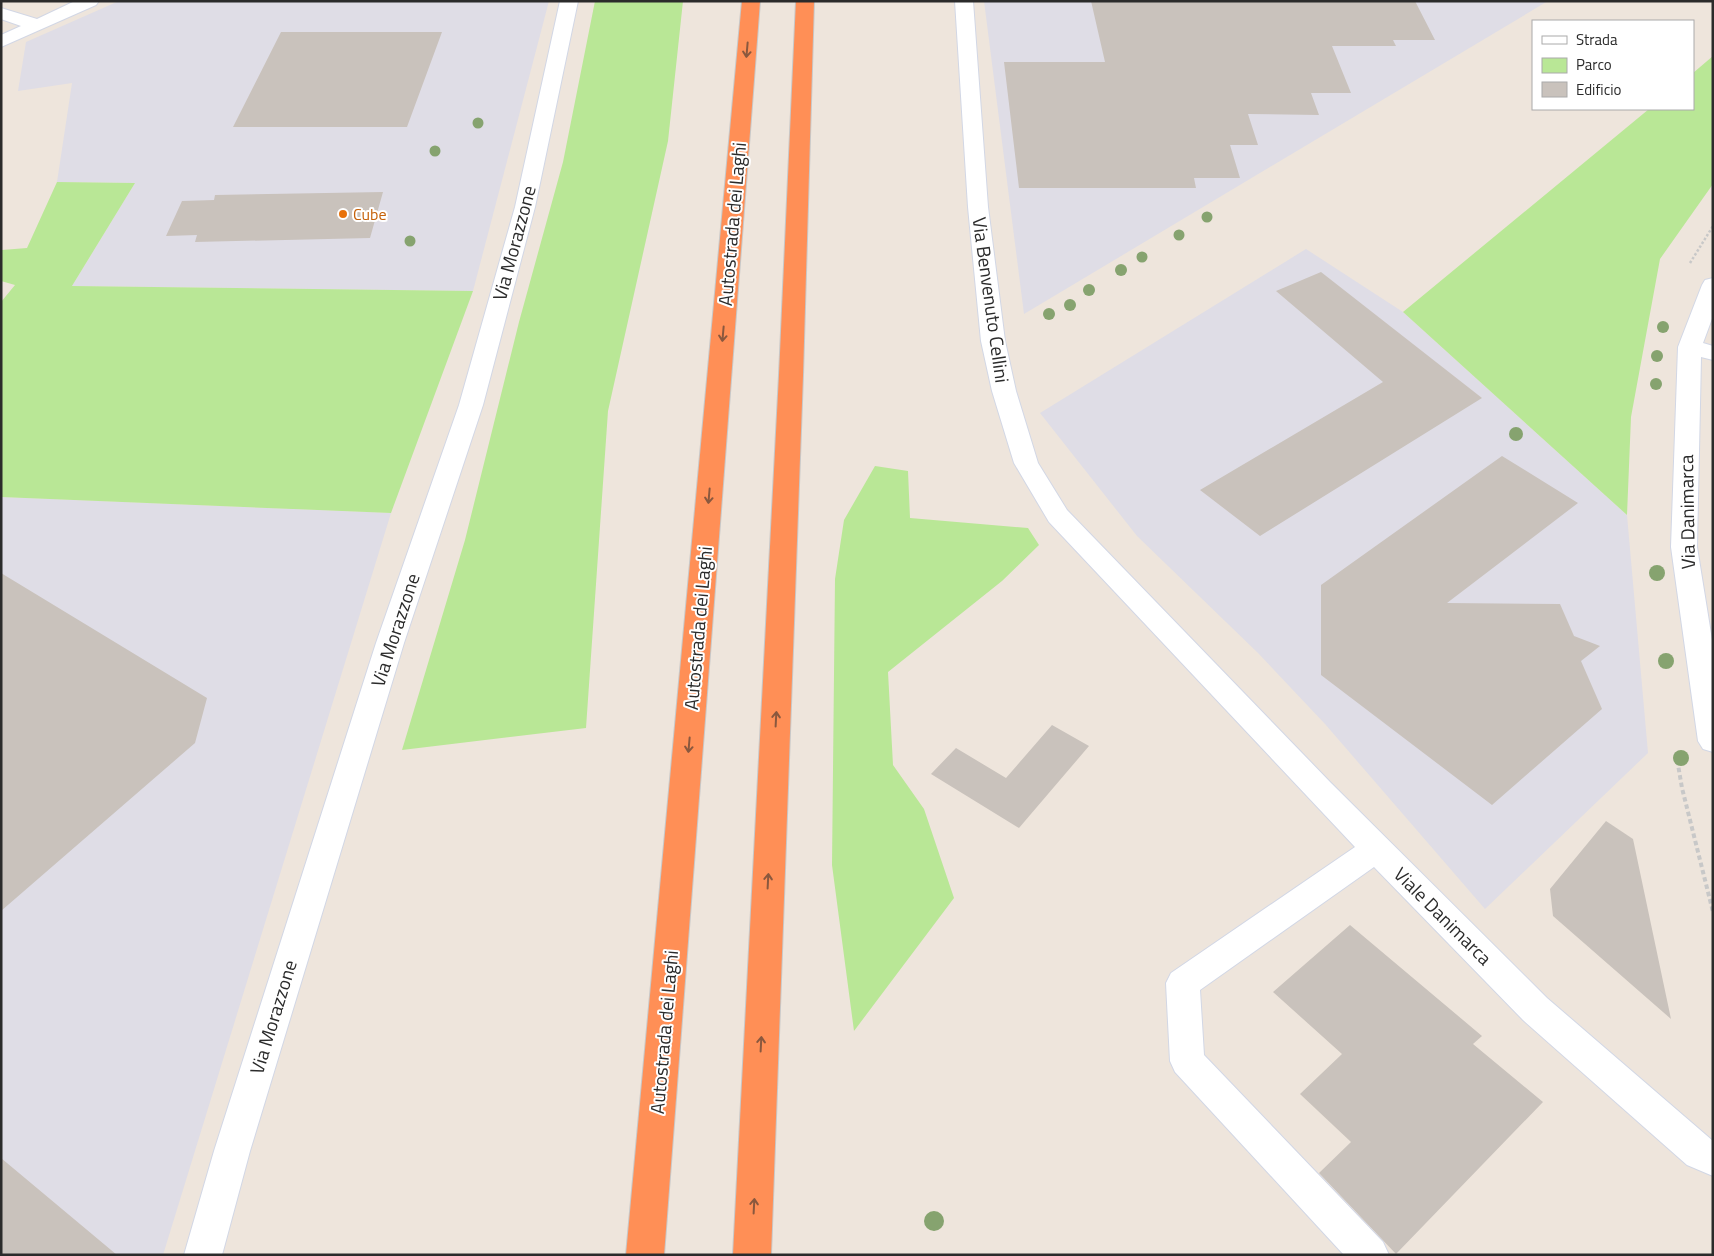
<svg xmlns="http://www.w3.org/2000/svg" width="1714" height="1256" viewBox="0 0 1714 1256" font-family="'Titillium Web',sans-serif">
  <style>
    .industrial { fill: #dfdde6 }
    .green { fill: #b9e796 }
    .building { fill: #c9c2bc }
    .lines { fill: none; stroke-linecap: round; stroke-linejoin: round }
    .minor-casing { stroke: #d2d7e5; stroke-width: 2 }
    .highway-casing { stroke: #c8c8c8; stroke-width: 2 }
    .path-far1 { stroke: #c8c8c8; stroke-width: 2.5; stroke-dasharray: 2.5 2; stroke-linecap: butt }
    .path { stroke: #c8c8c8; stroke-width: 4; stroke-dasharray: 4.5 3; stroke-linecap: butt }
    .minor { fill: #fff; fill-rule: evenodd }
    .highway { fill: #ff8f56; fill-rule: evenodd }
    .tree { fill: #86a36f }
    .oneway { stroke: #8a583e }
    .food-dot { fill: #e8710a; stroke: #fff; stroke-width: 2 }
    .labels { text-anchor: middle; stroke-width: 4; stroke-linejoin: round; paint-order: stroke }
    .far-food-label { font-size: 16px; fill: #c56008; stroke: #fff; text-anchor: start }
    .street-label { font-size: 19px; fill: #2b2b2b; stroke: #fff }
  </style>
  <rect width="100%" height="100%" fill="#eee5dc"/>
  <path class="industrial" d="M119 1H549L473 291 72 286 135 183 57 182 72 83 18 91 26 42Z
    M984 1H1548L1024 314Z
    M1306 249 1403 312 1627 515 1648 753 1485 909 1325 724 1258 653 1137 536 1040 413Z
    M1 497 391 513 163 1255H1Z"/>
  <path class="green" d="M595 1H683L668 141 608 411 586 728 402 750 465 540 519 322 563 162Z
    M1713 56V184L1660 259 1631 417 1627 515 1403 312 1649 109H1693V73Z
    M57 182 135 183 72 286 473 291 391 513 1 497V302L15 285 1 281 2 250 27 248Z
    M875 466 908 471 910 518 1028 528 1039 545 1002 581 888 672 893 765 924 809 954 898 854 1031 832 865 835 579 844 520Z"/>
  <path class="building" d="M1091 1H1415L1435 40H1393L1396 46H1332L1351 93H1311L1319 115 1248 114 1258 145H1230L1240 178H1194L1196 188H1019L1004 62H1105Z
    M281 32H442L407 127H233Z
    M383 192 370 238 195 242 197 235 166 236 182 201 214 200 215 195Z
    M1321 272 1482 398 1260 536 1200 490 1383 382 1276 291Z
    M1502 456 1578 503 1447 603 1560 604 1574 636 1600 646 1581 661 1602 709 1492 805 1321 675V585Z
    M1 573 207 698 195 743 1 911Z
    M1052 725 1089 746 1019 828 931 774 956 748 1006 778Z
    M1606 821 1633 839 1671 1019 1553 916 1550 889Z
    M1350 925 1482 1036 1473 1044 1543 1102 1396 1254 1319 1173 1351 1142 1300 1094 1342 1054 1273 992Z
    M1 1158 117 1255H1Z"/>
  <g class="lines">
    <g class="minor-casing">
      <path id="minor" d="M75 1H99L96 5 1 47V35L21 26 1 19V8L37 19Z
        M560 1H578L535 207 483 405 404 643 250 1151 222 1255H184L214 1151 376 643 459 405 515 207Z
        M955 1H973L988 207 1005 341 1016 391 1038 463 1067 510 1331 783 1547 998 1713 1141V1176L1687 1165 1523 1020 1374 867 1200 990 1204 1055 1383 1242 1389 1255H1344L1175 1072 1170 1061 1166 983 1171 973 1355 847 1049 522 1014 463 992 391 981 341 968 207Z
        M1713 278V316L1703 343 1713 346V360L1701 357 1697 547 1713 646V752L1703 749 1698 741 1671 547 1678 347 1702 285 1705 280Z"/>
    </g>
    <g class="highway-casing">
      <path id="highway" d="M742 1H760L664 1255H626Z
        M796 1H814L803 375 771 1255H733L779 375Z"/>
    </g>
    <path class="path-far1" d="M1690 263 1713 226"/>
    <path class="path" d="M1676 753 1682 788 1713 912"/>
    <use href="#minor" class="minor"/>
    <use href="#highway" class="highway"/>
  </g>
  <g class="tree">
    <circle cx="478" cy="123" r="5.5"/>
    <circle cx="435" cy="151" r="5.5"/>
    <circle cx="1207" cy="217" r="5.5"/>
    <circle cx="1179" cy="235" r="5.5"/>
    <circle cx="410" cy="241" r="5.5"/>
    <circle cx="1142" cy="257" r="5.5"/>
    <circle cx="1121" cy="270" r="6"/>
    <circle cx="1089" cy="290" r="6"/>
    <circle cx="1070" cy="305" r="6"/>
    <circle cx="1049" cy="314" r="6"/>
    <circle cx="1663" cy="327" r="6"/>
    <circle cx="1657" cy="356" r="6"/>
    <circle cx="1656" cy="384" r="6"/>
    <circle cx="1516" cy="434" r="7"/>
    <circle cx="1657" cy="573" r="8"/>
    <circle cx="1666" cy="661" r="8"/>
    <circle cx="1681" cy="758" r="8"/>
    <circle cx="934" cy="1221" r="10"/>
  </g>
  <defs><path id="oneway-shaft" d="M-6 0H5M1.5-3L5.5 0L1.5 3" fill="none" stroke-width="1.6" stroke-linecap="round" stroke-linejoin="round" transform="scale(1.25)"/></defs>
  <g class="oneway">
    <use href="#oneway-shaft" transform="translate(747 50) rotate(95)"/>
    <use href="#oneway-shaft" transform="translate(723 334) rotate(95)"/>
    <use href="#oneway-shaft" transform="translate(709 496) rotate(95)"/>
    <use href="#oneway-shaft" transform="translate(776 719) rotate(-87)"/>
    <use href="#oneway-shaft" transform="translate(689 745) rotate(95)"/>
    <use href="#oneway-shaft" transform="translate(768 881) rotate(-87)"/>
    <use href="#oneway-shaft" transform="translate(761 1044) rotate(-87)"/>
    <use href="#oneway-shaft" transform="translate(754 1206) rotate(-87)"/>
  </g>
  <circle class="food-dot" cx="343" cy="214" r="5"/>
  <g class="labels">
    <g class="far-food-label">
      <text x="353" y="220">Cube</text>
    </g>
    <g class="street-label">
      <text transform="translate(732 224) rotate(-85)" y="7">Autostrada dei Laghi</text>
      <text transform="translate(514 243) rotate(-75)" y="7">Via Morazzone</text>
      <text transform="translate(991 300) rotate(82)" y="7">Via Benvenuto Cellini</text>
      <text transform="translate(1687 512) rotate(-91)" y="7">Via Danimarca</text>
      <text transform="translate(698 628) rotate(-85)" y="7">Autostrada dei Laghi</text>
      <text transform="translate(395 630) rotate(-72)" y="7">Via Morazzone</text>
      <text transform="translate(1443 916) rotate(45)" y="7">Viale Danimarca</text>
      <text transform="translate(273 1017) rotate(-73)" y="7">Via Morazzone</text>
      <text transform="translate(664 1032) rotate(-85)" y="7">Autostrada dei Laghi</text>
    </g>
  </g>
  <rect width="1714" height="1256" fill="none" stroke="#2b2b2b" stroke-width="5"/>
  <rect x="1532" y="20" width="162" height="90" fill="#ffffff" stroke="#aaaaaa"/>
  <rect x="1542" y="36" width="25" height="8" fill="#ffffff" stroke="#aaaaaa"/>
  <text x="1576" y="45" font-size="15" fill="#2b2b2b">Strada</text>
  <rect x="1542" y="58" width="25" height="15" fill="#b9e796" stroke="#aaaaaa"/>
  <text x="1576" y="70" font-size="15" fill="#2b2b2b">Parco</text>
  <rect x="1542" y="82" width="25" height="15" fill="#c9c2bc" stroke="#aaaaaa"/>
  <text x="1576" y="95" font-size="15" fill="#2b2b2b">Edificio</text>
</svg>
